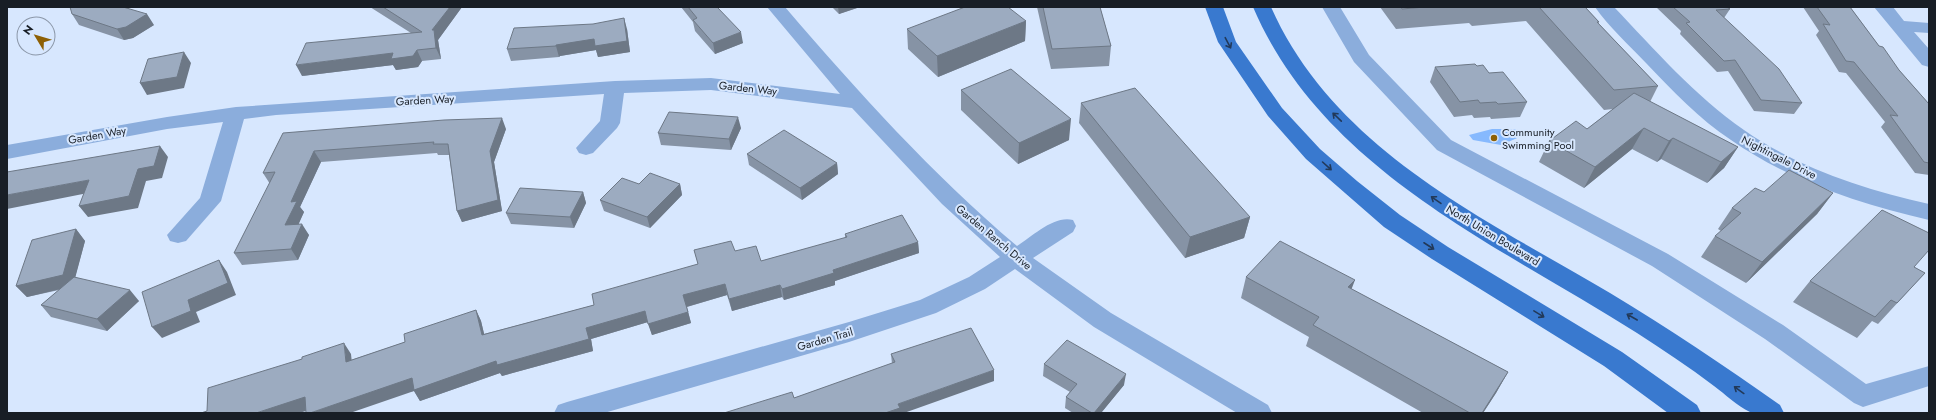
<svg xmlns="http://www.w3.org/2000/svg" width="1936" height="420" viewBox="0 0 1936 420" font-family="Jost,sans-serif">
  <style>
    .water { fill: #86b9fe }
    .lines { fill: none; stroke-linecap: round; stroke-linejoin: round }
    .minor { fill: #8baddc; fill-rule: evenodd }
    .major { fill: #3979cf; fill-rule: evenodd }
    .wall { fill: #8693a5 }
    .shaded-wall { fill: #6d7886 }
    .building { fill: #9cabc0; stroke: #6d7886 }
    .oneway { stroke: #223959 }
    .poi-dot { fill: #8d6005; stroke: #d7e7fe; stroke-width: 1.5 }
    .labels { text-anchor: middle; stroke-width: 4; stroke-linejoin: round; paint-order: stroke }
    .street-label { font-size: 11px; fill: #181e26; stroke: #d7e7fe }
    .poi-label { font-size: 11px; fill: #181e26; stroke: #d7e7fe; text-anchor: start }
  </style>
  <rect width="100%" height="100%" fill="#d7e7fe"/>
  <path class="water" d="M1492 129H1517L1522 136 1501 145 1473 140 1469 135Z"/>
  <g class="lines">
    <path class="minor" d="M767 7H785C858 92 932 174 1017 246 1033 236 1054 215 1073 220L1076 226 1073 232 1033 258 1111 313 1268 405 1272 413H1237L1094 327 1015 269 985 289 936 313 849 342 604 413H554L558 405 567 402 849 322 920 300 969 277 1000 257 942 204 852 108 711 90 624 93 620 123 617 128 593 153 586 155 579 153 576 148 600 121 604 94 276 115 244 119 221 201 186 241 178 243 170 241 167 235 200 198 223 122 167 129 7 159V145L167 117 236 107 615 81 711 78 840 94Z
      M1322 7H1340L1369 55 1451 140 1668 254 1783 325 1866 384 1929 366V386L1863 407 1854 403 1765 339 1652 266 1437 150 1354 62Z
      M1595 7H1614C1655 50 1695 96 1744 130 1798 168 1865 190 1929 204V220C1860 204 1790 181 1731 140 1699 119 1672 90 1646 63 1629 45 1609 27 1595 7Z
      M1874 7H1893L1904 21 1929 23V33L1914 32 1929 49V67L1922 65Z"/>
    <path class="major" d="M1205 7H1223L1236 42 1282 108 1320 149 1357 181 1400 215 1448 247 1622 352 1697 405 1701 413H1668L1604 366 1432 259 1384 227 1306 159 1268 116 1218 42Z
      M1253 7H1271C1334 149 1483 218 1610 293 1668 328 1725 366 1780 405L1784 413C1776 413 1756 415 1750 412 1737 406 1725 394 1714 386 1689 367 1663 350 1637 333 1497 244 1323 170 1253 7Z"/>
  </g>
  <path class="wall" d="M370 7H462L438 40 441 59 422 61 418 67 396 70 393 65 302 76 411 33Z
    M681 7H717L743 43 715 54 695 31 693 22Z
    M832 7H860L839 14Z
    M1037 7H1100L1111 46 1109 66 1051 69Z
    M1380 7H1585L1599 22 1598 23 1658 86 1650 102 1738 147 1724 168 1707 183 1661 159 1657 162 1632 149 1584 188 1539 162 1549 141 1587 129 1613 109 1604 110 1526 21 1472 26 1469 23 1396 29Z
    M1656 7H1727L1730 9 1724 18 1802 103 1794 114 1754 111 1728 71 1717 72 1680 34 1681 31Z
    M1803 7H1850L1879 46 1899 70 1929 104V175L1915 173 1881 127 1885 122 1846 73 1839 72 1816 35 1819 31Z
    M72 14 154 25 133 38 124 40 79 25Z
    M1026 21 1025 41 938 77 908 49 907 29Z
    M627 29 630 52 598 57 596 50 560 56 559 57 511 61 507 49Z
    M1477 66 1489 73 1527 102 1520 117 1491 119 1490 117 1474 118 1472 115 1454 117 1430 82 1435 67Z
    M961 90 1069 140 1018 164 961 110Z
    M1081 103 1250 217 1244 238 1185 258 1079 123Z
    M741 128 731 150 661 145 658 133Z
    M506 129 494 162 502 211 462 222 457 211 449 155H438L437 153 321 162 300 207 304 212 298 224 309 235 298 260 242 265 234 253 270 184 263 173 283 133Z
    M747 154 837 163 838 174 802 200 749 165Z
    M639 184H680L682 195 650 228 604 211 600 200Z
    M583 192 586 203 574 228 511 224 506 213Z
    M1764 192 1833 193 1817 214 1746 283 1701 257 1715 236 1721 231 1718 229 1732 208Z
    M76 229 85 241 75 277 139 301 107 331 51 317 41 305 59 290 27 297 16 286Z
    M845 234 918 242 919 253 835 281V285L784 300 782 297 732 311 727 295 687 307 691 323 652 335 648 322 591 339 593 351 502 376 500 373 420 401 414 391 306 411H207L351 354V360L405 342 476 310 481 321 484 334 594 305 698 264 694 250 735 251 761 261 845 238Z
    M1914 267 1925 273 1878 324 1872 321 1857 338 1793 302 1810 281Z
    M1246 277 1351 289 1508 372 1496 393 1483 413H1423L1306 346 1309 337 1241 298Z
    M891 354 994 381 794 398 892 364Z
    M1044 364 1124 385 1101 413H1073L1065 408 1066 397 1070 392 1043 376Z"/>
  <path class="shaded-wall" d="M450 7H462L438 40 441 59 436 48 432 30Z
    M838 7H860L839 14Z
    M147 14 154 25 133 38 124 40 117 29Z
    M624 18 627 29 630 52 598 57 596 50 560 56 559 57 556 46V45Z
    M1026 21 1025 41 938 77 937 56Z
    M741 32 743 43 715 54 713 43Z
    M417 50 422 61 418 67 396 70 393 65 302 76 296 65Z
    M184 52 191 63 184 88 147 95 140 83Z
    M738 117 741 128 731 150 729 139Z
    M502 118 506 129 494 162 502 211 462 222 457 211Z
    M1071 119 1069 140 1018 164 1019 143Z
    M1644 128 1632 149 1584 188 1595 167Z
    M1673 138 1661 159 1657 162 1669 141Z
    M160 146 168 157 162 178 146 181 138 208 88 217 79 206 138 169Z
    M1738 147 1724 168 1707 183 1721 162Z
    M314 151 321 162 300 207 304 212 293 237 285 225 291 202Z
    M837 163 838 174 802 200 800 188Z
    M89 180 98 191 7 209V195Z
    M680 184 682 195 650 228 647 217Z
    M583 192 586 203 574 228 570 217Z
    M1833 193 1817 214 1746 283 1762 262Z
    M1250 217 1244 238 1185 258 1190 237Z
    M302 224 309 235 298 260 291 249Z
    M76 229 85 241 73 286 27 297 16 286Z
    M918 242 919 253 835 281V285L784 300 782 289 833 270Z
    M219 260 227 272 236 295 196 312 200 322 162 338 152 327 188 300Z
    M1355 280 1347 301 1348 287Z
    M725 284 727 295 686 307 683 295Z
    M780 285 782 297 732 311 729 299Z
    M130 290 139 301 107 331 97 319Z
    M476 310 481 321 487 346 482 335Z
    M645 311 648 322 591 339 593 351 502 376 500 373 420 401 414 391 350 413H310L412 378Z
    M688 312 691 323 652 335 648 324Z
    M344 343 351 354 353 373 346 362Z
    M994 370V381L904 413H885L898 404Z
    M1508 372 1496 393 1483 413H1482Z
    M1126 374 1124 385 1101 413H1094Z
    M305 397 313 409 299 413H256Z"/>
  <path class="building" d="M70 7H123L147 14 126 27 117 29 72 14Z
    M383 7H450L432 30H434L436 48 417 50 413 56 391 59 393 53 296 65 306 43 422 32Z
    M688 7H717L741 32 713 43 693 20 697 18Z
    M965 7H1008L1026 21 937 56 907 29Z
    M1043 7H1100L1111 46 1052 49Z
    M1401 7H1425L1402 9Z
    M1539 7H1585L1599 22H1597L1658 86 1614 90Z
    M1673 7H1727L1730 9 1716 10 1779 69 1802 103 1761 100 1735 60 1724 61 1686 23 1690 22Z
    M1817 7H1850L1879 46 1883 47 1899 70 1929 104V163L1924 162 1890 115 1898 116 1854 62 1846 61 1823 24 1830 25Z
    M624 18 627 41 595 46 594 39 556 45V46L507 49 514 28 593 24Z
    M184 52 177 77 140 83 148 59Z
    M1475 64 1477 66 1483 65 1489 73 1503 72 1527 102 1498 104 1496 102 1480 103 1478 100 1460 102 1435 67Z
    M1011 69 1071 119 1019 143 961 90Z
    M1135 88 1250 217 1190 237 1081 103Z
    M1634 93 1738 147 1721 162 1673 138 1669 141 1644 128 1595 167 1549 141 1576 121 1587 129Z
    M669 112 738 117 729 139 658 133Z
    M502 118 490 151 498 200 457 211 448 144H433L434 142 314 151 291 202 297 201 285 225 302 224 291 249 234 253 275 172 263 173 283 133 444 120Z
    M784 130 837 163 800 188 747 154Z
    M160 146 154 166 138 169 129 196 79 206 89 180 7 195V172Z
    M1789 170 1833 193 1762 262 1715 236 1741 213 1732 208 1755 188 1764 192Z
    M650 173 680 184 647 217 600 200 622 178 639 184Z
    M520 188 583 192 570 217 506 213Z
    M1882 210 1929 233V250L1914 267 1925 273 1897 303 1891 300 1875 317 1810 281Z
    M902 215 918 242 833 270 834 273 782 289 780 285 729 299 725 284 683 295 688 312 648 324 645 311 586 328 589 339 497 365 496 361 414 390 412 378 310 413H306L305 397 256 413H201L207 411 208 388 302 359V357L344 343 346 362 405 342 404 334 476 310 482 335 594 305 592 294 698 264 694 250 731 241 735 251 756 246 761 261 847 237 845 234Z
    M76 229 63 275 16 286 32 240Z
    M1280 241 1355 280 1348 287 1508 372 1482 413H1470L1313 325 1319 317 1246 277Z
    M219 260 228 283 188 300 191 311 152 327 142 292Z
    M74 277 130 290 97 319 41 305Z
    M971 328 994 370 898 404 900 408 885 413H724L792 392 794 398 895 362 891 354Z
    M1067 340 1126 374 1094 413H1092L1066 397 1077 384 1044 364Z"/>
  <defs><path id="oneway-shaft" d="M-6 0H5M1.5-3L5.5 0L1.5 3" fill="none" stroke-width="1.6" stroke-linecap="round" stroke-linejoin="round"/></defs>
  <g class="oneway">
    <use href="#oneway-shaft" transform="translate(1228 43) rotate(62)"/>
    <use href="#oneway-shaft" transform="translate(1337 117) rotate(-136)"/>
    <use href="#oneway-shaft" transform="translate(1327 166) rotate(42)"/>
    <use href="#oneway-shaft" transform="translate(1436 200) rotate(-145)"/>
    <use href="#oneway-shaft" transform="translate(1429 246) rotate(33)"/>
    <use href="#oneway-shaft" transform="translate(1539 314) rotate(31)"/>
    <use href="#oneway-shaft" transform="translate(1632 317) rotate(-150)"/>
    <use href="#oneway-shaft" transform="translate(1739 390) rotate(-144)"/>
  </g>
  <circle class="poi-dot" cx="1494" cy="138" r="4"/>
  <g class="labels">
    <g class="street-label">
      <text transform="translate(748 88) rotate(6)" y="4">Garden Way</text>
      <text transform="translate(425 100) rotate(-3)" y="4">Garden Way</text>
      <text transform="translate(97 135) rotate(-10)" y="4">Garden Way</text>
      <text transform="translate(1779 157) rotate(27)" y="4">Nightingale Drive</text>
      <text transform="translate(1493 235) rotate(31)" y="4">North Union Boulevard</text>
      <text transform="translate(994 237) rotate(40)" y="4">Garden Ranch Drive</text>
      <text transform="translate(825 339) rotate(-16)" y="4">Garden Trail</text>
    </g>
    <g class="poi-label">
      <text x="1502" y="136">Community<tspan x="1502" dy="13">Swimming Pool</tspan></text>
    </g>
  </g>
  <rect width="1936" height="420" fill="none" stroke="#181e26" stroke-width="16"/>
  <g transform="translate(36 36) rotate(308)"><circle r="19" fill="#d7e7fe" stroke="#8b97a8"/>
  <path d="M0-3L7 15L0 10L-7 15Z" fill="#8d6005"/>
  <text y="-6" font-size="11" font-weight="bold" text-anchor="middle" fill="#181e26">N</text>
  </g>
</svg>
